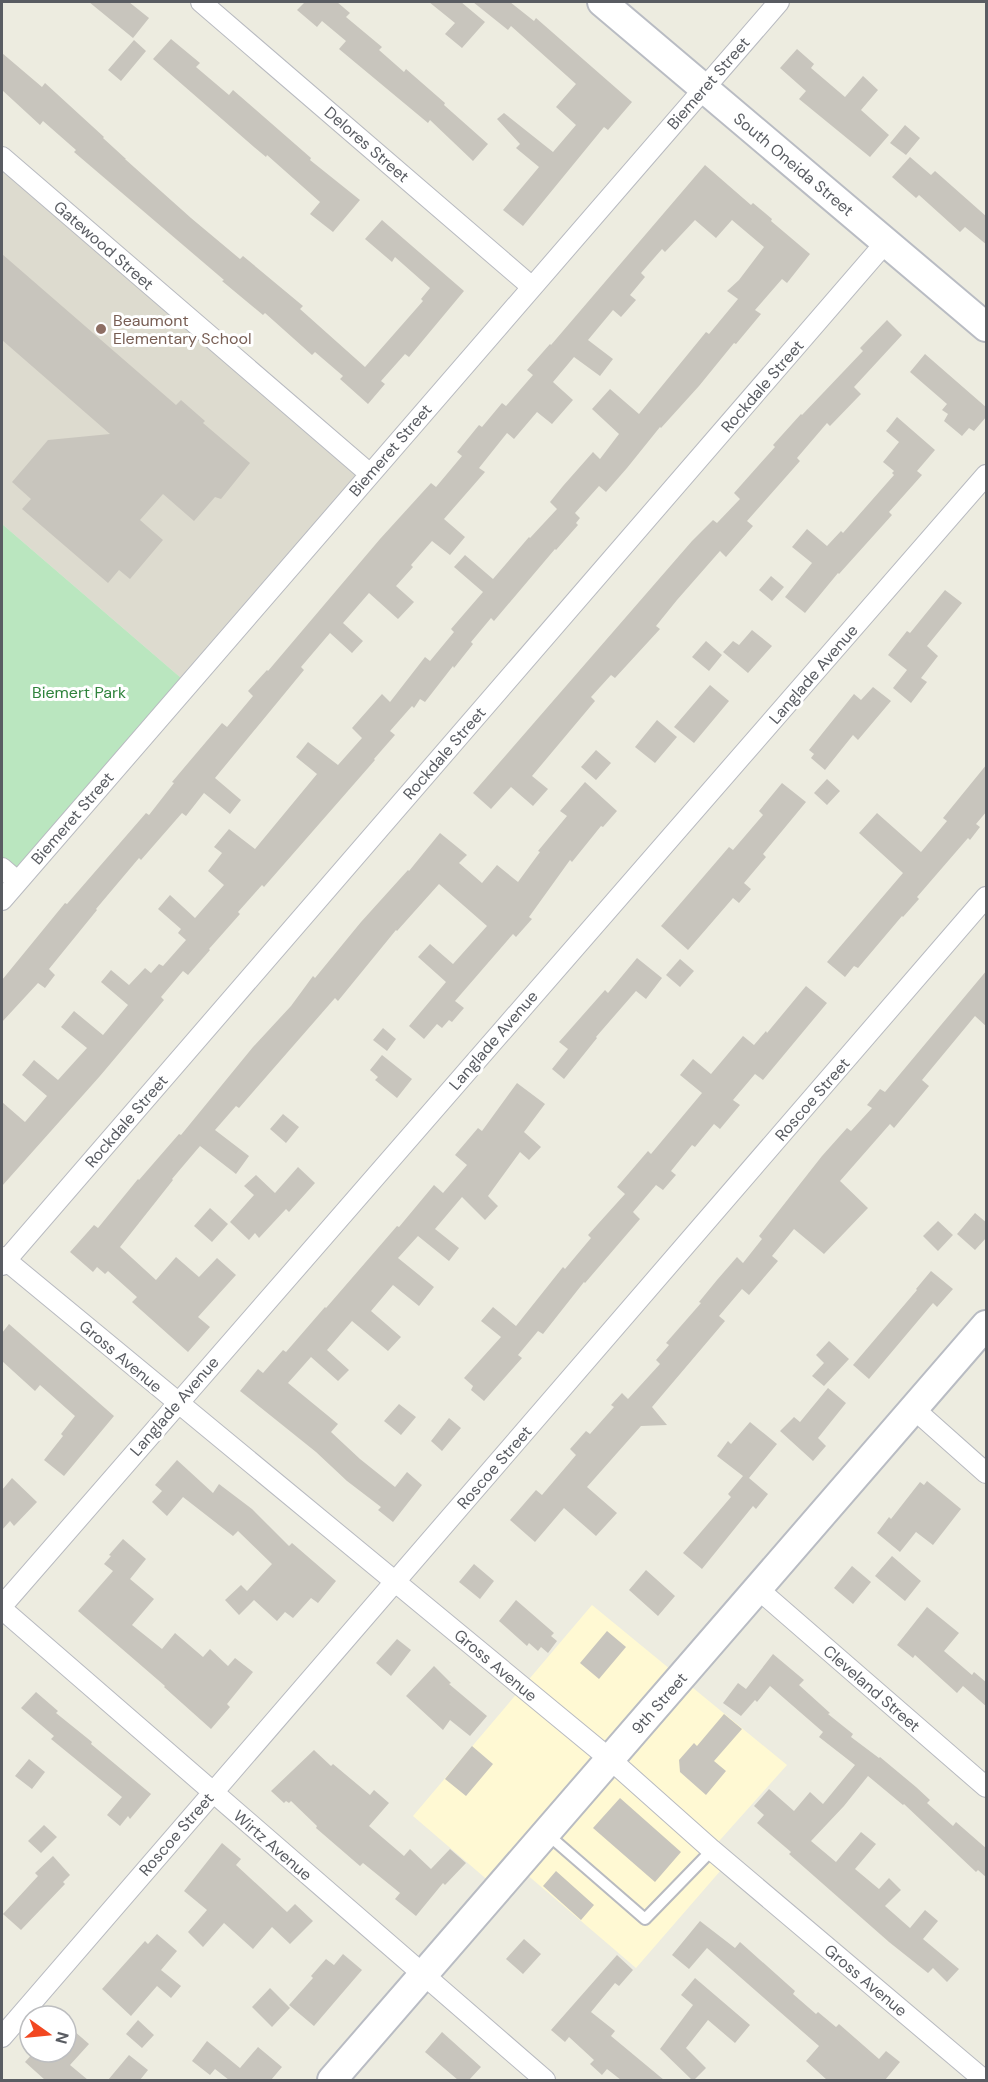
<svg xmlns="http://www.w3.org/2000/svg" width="988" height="2082" viewBox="0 0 988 2082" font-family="'DM Sans',sans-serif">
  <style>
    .commercial { fill: #fff9d3 }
    .education { fill: #dddbcf }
    .green { fill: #bae6bf }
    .building { fill: #c8c5bd }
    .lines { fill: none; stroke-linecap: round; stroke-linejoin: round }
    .lane-casing { stroke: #b8bac0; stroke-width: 14 }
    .street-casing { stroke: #b8bac0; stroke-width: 22 }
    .secondary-casing { stroke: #b9bcc3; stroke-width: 32 }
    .lane { stroke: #fff; stroke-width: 10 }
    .street { stroke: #fff; stroke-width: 20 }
    .secondary { stroke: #fff; stroke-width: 28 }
    .education-dot { fill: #8d6e63; stroke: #fff; stroke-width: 2 }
    .labels { text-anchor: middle; stroke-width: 6; stroke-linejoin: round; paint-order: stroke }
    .street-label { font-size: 16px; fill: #595c62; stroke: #fff }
    .education-label { font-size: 16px; fill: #785e54; stroke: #fff; text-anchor: start }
    .park-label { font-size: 16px; fill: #2f833c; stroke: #fff }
  </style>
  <rect width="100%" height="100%" fill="#edece0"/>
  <path class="commercial" d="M592 1605 787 1765 712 1849 728 1862 636 1968 518 1867 498 1889 413 1816Z"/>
  <path class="education" d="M2 157 370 474 188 684 2 524Z"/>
  <path class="green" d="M2 524 188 684 17 881 2 868Z"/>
  <path class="building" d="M89 2H129L149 18 133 38Z
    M305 2H337L350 13 346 17 382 47 379 50 404 72 406 69 445 103 444 105 488 144 473 161 430 120 428 123 339 49 346 41 322 21 317 27 297 10Z
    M429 2H461L485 22 462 48 445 34 455 23Z
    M473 2H510L534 21 536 18 632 102 608 130 604 127 523 226 503 210 539 167 516 148 520 144 497 119 504 113 553 152 576 125 556 107 576 84 511 26 508 30Z
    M171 39 200 63 196 67 229 95 233 90 311 158 310 160 360 200 333 232 310 214 320 202 267 155 266 157 254 147 153 59Z
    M134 40 146 51 121 81 108 70Z
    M797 49 814 64 811 68 845 97 863 76 878 90 861 110 889 135 870 157 799 99 806 91 780 68Z
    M2 53 42 87 45 83 104 137 103 138 126 159H125L191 218 240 259 243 256 303 306 300 309 365 367 423 301 421 299 430 288 395 257 392 262 365 239 382 220 464 291 409 357 405 354 381 381 385 384 368 404 340 379 343 376 315 352 312 355 265 313 263 315 222 281 224 280 74 152 76 150 43 121 40 125 2 90Z
    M905 125 920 138 906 155 890 143Z
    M910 157 931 175 935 171 987 217V245L965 227 960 232 919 195 916 198 892 177Z
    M705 165 751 205 753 203 772 219 771 221 810 254 787 283 782 279 755 310 761 314 736 344 734 343 699 386 661 428 660 427 627 468 606 492 599 486 575 513 580 518 576 523 578 525 556 550 555 549 494 621 491 618 471 642 473 644 454 668 453 666 425 702 420 699 414 708 412 706 390 731 395 735 374 759 375 760 264 887 262 885 238 912 240 914 209 949 210 950 188 975 183 971 161 997 164 1000 100 1076 2 1186V1102L25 1122 47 1096 22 1075 34 1060 58 1080 87 1048 61 1027 74 1011 103 1035 128 1005 101 982 111 970 129 985 145 968 151 973 159 964 163 966 186 940 178 933 181 929 158 909 170 895 195 918 224 885 208 871 222 853 214 847 229 829 255 849 317 774 296 757 308 742 338 765 362 738 352 728 382 694 390 702 425 657 430 661 454 632 451 629 483 592 454 567 465 555 493 579 529 537 530 538 557 509 550 502 563 486 593 452 600 459 619 434 592 409 610 389 639 414 706 332 709 334 738 299 727 291 739 280 764 247 732 220 716 238 695 220 665 252 662 249 641 273 645 277 630 295 636 300 621 317 613 310 588 340 613 359 600 376 574 357 553 382 573 400 552 424 537 412 514 439 507 433 479 468 485 472 444 519 465 537 450 555 432 541 411 565 413 567 396 586 414 602 398 619 369 593 343 623 363 641 352 653 330 633 301 667 304 670 215 778 241 800 230 814 204 793 186 816 182 813 141 860 139 858 96 909 97 910 49 969 55 975 45 988 38 983 2 1022V980L65 903 67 904 146 813 149 815 174 783 172 782 222 723 227 727 253 696 248 691 267 670 268 671 380 539 431 483 436 487 462 456 457 452 479 425 482 427 502 403 506 406 533 375 527 370 550 344 551 345Z
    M2 254 176 405 181 400 205 421 203 423 250 463 221 499 215 497 194 521 163 494 140 520 163 540 130 579 119 570 108 583 22 509 31 499 12 482 48 440 110 434 2 340Z
    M887 320 902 335 854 387 861 394 830 426 827 423 797 458 800 461 747 521 753 526 726 557 720 551 677 600 656 626 660 629 615 678 611 675 591 697 595 701 532 776 548 789 533 806 511 787 491 809 473 793 692 541 713 520 717 523 740 499 734 493 775 447 773 445 801 414 802 415 863 351 860 348Z
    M925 354 987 408V416L974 431 969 428 962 436 944 421 948 414 942 410 947 404 910 372Z
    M897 417 935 450 917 471 922 475 889 512 892 515 839 574 838 573 805 613 785 597 812 563 792 547 807 529 827 546 841 531 843 533 894 475 892 473 894 471 883 462 899 442 886 431Z
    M771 576 784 587 772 601 759 590Z
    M945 590 962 603 927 646 938 656 921 678 927 682 911 703 893 688 907 670 888 655 907 631 910 633Z
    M752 630 772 646 748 673 723 652 733 641 739 645Z
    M706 641 722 655 709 671 692 657Z
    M710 685 729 701 694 743 674 727Z
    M873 687 891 701 858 740 853 735 825 770 811 758 814 754 809 750 854 694 861 700Z
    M657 720 677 737 655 763 635 747Z
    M596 750 611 763 596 780 581 767Z
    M987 764V811L976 824 980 827 970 840 968 838 917 897 919 899 903 917 902 916 858 968 854 966 845 977 827 962 903 873 859 833 877 813 921 852 947 821 943 818Z
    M827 779 840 791 827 805 814 793Z
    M585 782 617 811 603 827 601 826 572 862 570 860 529 917 532 919 516 937 513 934 455 1001 464 1008 452 1022 449 1020 442 1028 437 1024 424 1039 409 1026 446 982 418 957 430 944 453 964 487 926 439 884 397 931 396 930 338 1001 335 998 239 1108 236 1106 215 1130 249 1156 236 1174 200 1146 172 1179 173 1180 120 1247 156 1280 176 1257 199 1277 217 1258 236 1275 198 1317 210 1327 188 1352 132 1302 137 1297 108 1271 105 1274 97 1267 93 1272 70 1252 94 1225 98 1228 138 1179 139 1180 179 1134 181 1135 253 1047 291 1006 313 976 315 978 361 922 408 870 409 871 440 833 467 855 459 863 482 883 497 865 518 882 540 852 538 851 567 816 560 811Z
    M782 783 806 802 763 854 766 857 744 883 751 889 739 903 733 898 688 950 661 926 729 847 733 850 763 815 759 811Z
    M637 958 662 978 646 999 636 991 596 1037 597 1038 564 1079 552 1069 568 1049 559 1042 605 990 608 993Z
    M680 959 694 971 680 987 666 975Z
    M987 970V1027L975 1016 922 1080 929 1086 894 1128 890 1124 840 1181 868 1208 824 1254 794 1229 772 1256 778 1261 749 1295 742 1289 719 1316 725 1321 652 1407 667 1425 641 1426 587 1487 617 1513 596 1536 564 1508 535 1542 510 1520 536 1490 542 1495 576 1455 570 1449 586 1431 590 1434 614 1407 611 1405 622 1393 628 1399 660 1364 656 1360 669 1345 666 1343 701 1303 699 1302 717 1280 737 1257 743 1263 762 1239 759 1236 822 1156 847 1128 851 1131 872 1108 867 1105 880 1089 885 1092Z
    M806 986 827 1003 763 1080 755 1074 733 1100 740 1105 720 1129 714 1124 695 1147 692 1145 671 1171 676 1175 663 1190 656 1185 633 1212 640 1219 585 1283 584 1282 543 1334 538 1331 518 1355 522 1358 484 1401 471 1390 473 1386 464 1378 501 1337 481 1321 493 1307 516 1326 563 1267 565 1269 591 1238 588 1235 625 1194 617 1187 648 1151 651 1154 702 1093 680 1075 693 1059 711 1074 743 1036 754 1045 766 1031 767 1033Z
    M383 1028 396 1039 387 1051 373 1040Z
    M382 1055 412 1079 397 1098 375 1080 378 1077 370 1070Z
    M517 1083 545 1104 524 1132 541 1147 529 1160 520 1152 488 1196 498 1206 485 1220 462 1197 435 1229 459 1248 449 1261 418 1236 398 1258 434 1287 419 1306 393 1285 371 1311 401 1337 388 1351 352 1321 327 1350 349 1370 338 1381 311 1357 288 1383 338 1424 331 1432 360 1459 395 1487 407 1472 422 1485 393 1522 378 1510 381 1507 347 1481 316 1452 240 1391 258 1369 263 1373 283 1350 286 1352 325 1307 326 1308 397 1226 399 1227 434 1185 443 1193 467 1165 455 1155 478 1128 482 1131Z
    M283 1114 299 1127 286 1143 270 1129Z
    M298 1167 315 1183 289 1212 286 1209 259 1238 255 1233 249 1240 230 1222 254 1195 244 1186 256 1175 275 1193Z
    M210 1208 228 1224 212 1242 194 1226Z
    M975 1213 987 1223V1237L975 1250 957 1234Z
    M938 1221 953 1235 938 1251 923 1236Z
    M931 1271 953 1289 937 1307 933 1303 869 1379 853 1365 917 1290 916 1289Z
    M9 1324 114 1416 64 1476 44 1460 63 1436 61 1434 75 1416 40 1385 35 1391 2 1361V1333Z
    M829 1341 849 1359 824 1386 812 1376 824 1363 816 1355Z
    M828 1388 846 1403 818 1438 826 1446 813 1461 780 1431 794 1417 800 1422Z
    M399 1404 416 1417 401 1435 384 1421Z
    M449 1418 461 1428 442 1451 431 1441Z
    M750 1422 777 1444 749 1478 768 1494 756 1509 753 1506 702 1569 683 1553 731 1497 728 1494 743 1476 717 1456 728 1441 731 1444Z
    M177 1460 213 1493 219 1484 252 1509 289 1546 292 1543 336 1581 318 1603 311 1598 293 1618 285 1612 277 1621 254 1600 239 1615 225 1600 241 1585 247 1591 272 1564 238 1531 233 1536 183 1497 167 1516 152 1502 162 1491 155 1485Z
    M12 1478 37 1502 14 1526 10 1521 2 1530V1490Z
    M927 1481 961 1509 933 1545 916 1532 900 1552 877 1533 889 1517 891 1519 920 1482 924 1485Z
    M123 1539 146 1559 130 1579 154 1599 132 1625 162 1649 175 1633 203 1657 210 1649 228 1666 235 1658 253 1672 227 1704 230 1707 211 1729 164 1687 165 1686 78 1611 113 1571 104 1564 111 1556 109 1555Z
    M892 1556 921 1581 905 1601 875 1576Z
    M474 1564 494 1581 480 1599 459 1582Z
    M852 1566 871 1582 853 1604 834 1588Z
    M646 1570 675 1596 658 1616 629 1590Z
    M516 1600 554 1633 551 1636 557 1641 548 1653 541 1647 538 1651 529 1643 527 1646 499 1621Z
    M927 1607 959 1633 944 1651 972 1675 974 1672 987 1683V1707L963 1686 957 1693 915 1655 913 1658 897 1645Z
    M607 1631 626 1647 599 1679 580 1663Z
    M397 1639 411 1650 391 1676 376 1663Z
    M773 1654 804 1680 799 1685 830 1713 828 1714 853 1734 851 1737 879 1758 880 1757 916 1787 930 1800 927 1803 953 1826 956 1822 987 1849V1878L978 1870 976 1872 904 1804 903 1805 868 1776 844 1806 811 1841 836 1862 861 1832 876 1844 855 1869 879 1889 889 1878 901 1890 885 1906 910 1928 925 1910 938 1921 923 1939 959 1969 947 1982 933 1968 928 1973 889 1942 789 1854 791 1852 757 1823 764 1815 754 1806 769 1789 794 1811 810 1792 823 1804 855 1765 819 1737 823 1732 770 1686 757 1702 755 1700 741 1716 723 1703 738 1683 746 1689Z
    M434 1666 451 1683 449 1684 487 1716 470 1736 450 1720 443 1730 406 1696Z
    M36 1692 58 1711 56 1713 92 1742 91 1744 151 1794 130 1819 128 1816 120 1826 107 1815 122 1797 51 1739 54 1736 21 1708Z
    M724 1714 742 1729 714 1761 726 1771 706 1795 680 1772 679 1760 694 1743 697 1746Z
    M472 1746 493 1764 466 1796 445 1779Z
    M314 1750 331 1766 333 1764 370 1795 374 1790 389 1803 369 1826 404 1856 410 1849 431 1869 450 1849 466 1863 445 1885 443 1883 416 1916 395 1899 400 1893 363 1863 360 1866 316 1828 317 1826 291 1801 289 1803 286 1801 284 1803 271 1791Z
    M29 1759 45 1772 32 1789 15 1776Z
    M620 1798 681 1852 655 1882 593 1828Z
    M44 1825 57 1837 41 1853 28 1841Z
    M222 1843 241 1859 236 1865 287 1912 295 1904 313 1921 290 1944 272 1927 253 1949 224 1923 203 1947 188 1932 207 1910 184 1891Z
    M53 1856 70 1875 63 1882 65 1884 21 1930 3 1914 38 1876 35 1873Z
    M556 1871 594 1905 581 1920 543 1886Z
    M700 1921 735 1948 740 1942 786 1983 795 1991 793 1994 816 2014 818 2012 836 2027 839 2024 879 2059 886 2051 900 2062 885 2080H827L806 2061 819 2046 707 1948 689 1969 672 1955Z
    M157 1934 177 1951 161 1970 181 1986 171 1998 157 1986 131 2016 102 1989 145 1941 148 1944Z
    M524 1939 541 1954 523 1974 506 1959Z
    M343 1954 362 1970 314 2026 289 2005 313 1978 311 1976 326 1959 334 1965Z
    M617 1955 633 1970 619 1986 615 1983 591 2012 615 2031 611 2036 664 2080H621L607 2069 602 2075 590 2064 594 2060 569 2037 565 2042 551 2030Z
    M695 1978 750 2025 735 2043 708 2020 686 2048 706 2068 694 2080H692L660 2049 693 2005 681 1995Z
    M270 1988 290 2008 272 2027 252 2007Z
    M138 2020 154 2035 142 2048 126 2034Z
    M66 2024 89 2044 70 2065 88 2080H45L25 2062 34 2052H66Z
    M442 2032 481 2067 469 2080H458L425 2052Z
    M207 2041 240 2068 258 2047 282 2067 271 2080H229L215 2069 210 2075 192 2061Z
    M129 2055 148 2070 140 2080H108Z"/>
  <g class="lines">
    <g class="lane-casing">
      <path id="lane" d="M546 1833 645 1919 712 1850"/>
    </g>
    <g class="street-casing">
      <path id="street" d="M201 2 532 287
        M2 157 370 474
        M2 868 17 881
        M2 900 779 2
        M2 1257 611 1760 712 1850 984 2080
        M2 1265 886 242
        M914 1409 986 1473
        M758 1589 986 1787
        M2 1606 986 475
        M2 1609 545 2080
        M2 2037 986 897"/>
    </g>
    <g class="secondary-casing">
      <path id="secondary" d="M602 2 986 327
        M332 2080 986 1325"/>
    </g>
    <use href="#lane" class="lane"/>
    <use href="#street" class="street"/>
    <use href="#secondary" class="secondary"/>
  </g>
  <circle class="education-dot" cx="101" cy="329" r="6"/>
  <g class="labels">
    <g class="street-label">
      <text transform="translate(708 83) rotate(-49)" y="6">Biemeret Street</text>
      <text transform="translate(367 144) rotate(41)" y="6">Delores Street</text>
      <text transform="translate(794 164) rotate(40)" y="6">South Oneida Street</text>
      <text transform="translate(104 245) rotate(41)" y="6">Gatewood Street</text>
      <text transform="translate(762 386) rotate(-49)" y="6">Rockdale Street</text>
      <text transform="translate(390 450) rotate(-49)" y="6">Biemeret Street</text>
      <text transform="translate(813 674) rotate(-49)" y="6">Langlade Avenue</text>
      <text transform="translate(444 753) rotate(-49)" y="6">Rockdale Street</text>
      <text transform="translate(72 818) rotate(-49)" y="6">Biemeret Street</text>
      <text transform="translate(493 1040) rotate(-49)" y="6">Langlade Avenue</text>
      <text transform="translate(812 1099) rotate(-49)" y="6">Roscoe Street</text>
      <text transform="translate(126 1121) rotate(-49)" y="6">Rockdale Street</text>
      <text transform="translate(121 1356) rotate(40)" y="6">Gross Avenue</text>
      <text transform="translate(174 1406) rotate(-49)" y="6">Langlade Avenue</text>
      <text transform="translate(494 1467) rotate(-49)" y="6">Roscoe Street</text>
      <text transform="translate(496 1665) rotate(40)" y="6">Gross Avenue</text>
      <text transform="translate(872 1688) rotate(41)" y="6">Cleveland Street</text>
      <text transform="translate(659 1703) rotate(-49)" y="6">9th Street</text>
      <text transform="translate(176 1834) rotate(-49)" y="6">Roscoe Street</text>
      <text transform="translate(273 1845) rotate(41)" y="6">Wirtz Avenue</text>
      <text transform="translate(866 1980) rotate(40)" y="6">Gross Avenue</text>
    </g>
    <g class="education-label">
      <text x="113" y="326">Beaumont<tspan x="113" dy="18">Elementary School</tspan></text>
    </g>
    <g class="park-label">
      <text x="79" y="698">Biemert Park</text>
    </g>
  </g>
  <rect width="988" height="2082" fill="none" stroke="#595c62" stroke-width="6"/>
  <g transform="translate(48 2034) rotate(105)"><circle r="28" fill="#ffffff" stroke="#bdbec0" stroke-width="1.5"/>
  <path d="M0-4.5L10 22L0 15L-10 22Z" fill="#f24821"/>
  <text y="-9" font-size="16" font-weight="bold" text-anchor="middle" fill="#595c62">N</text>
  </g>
</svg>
